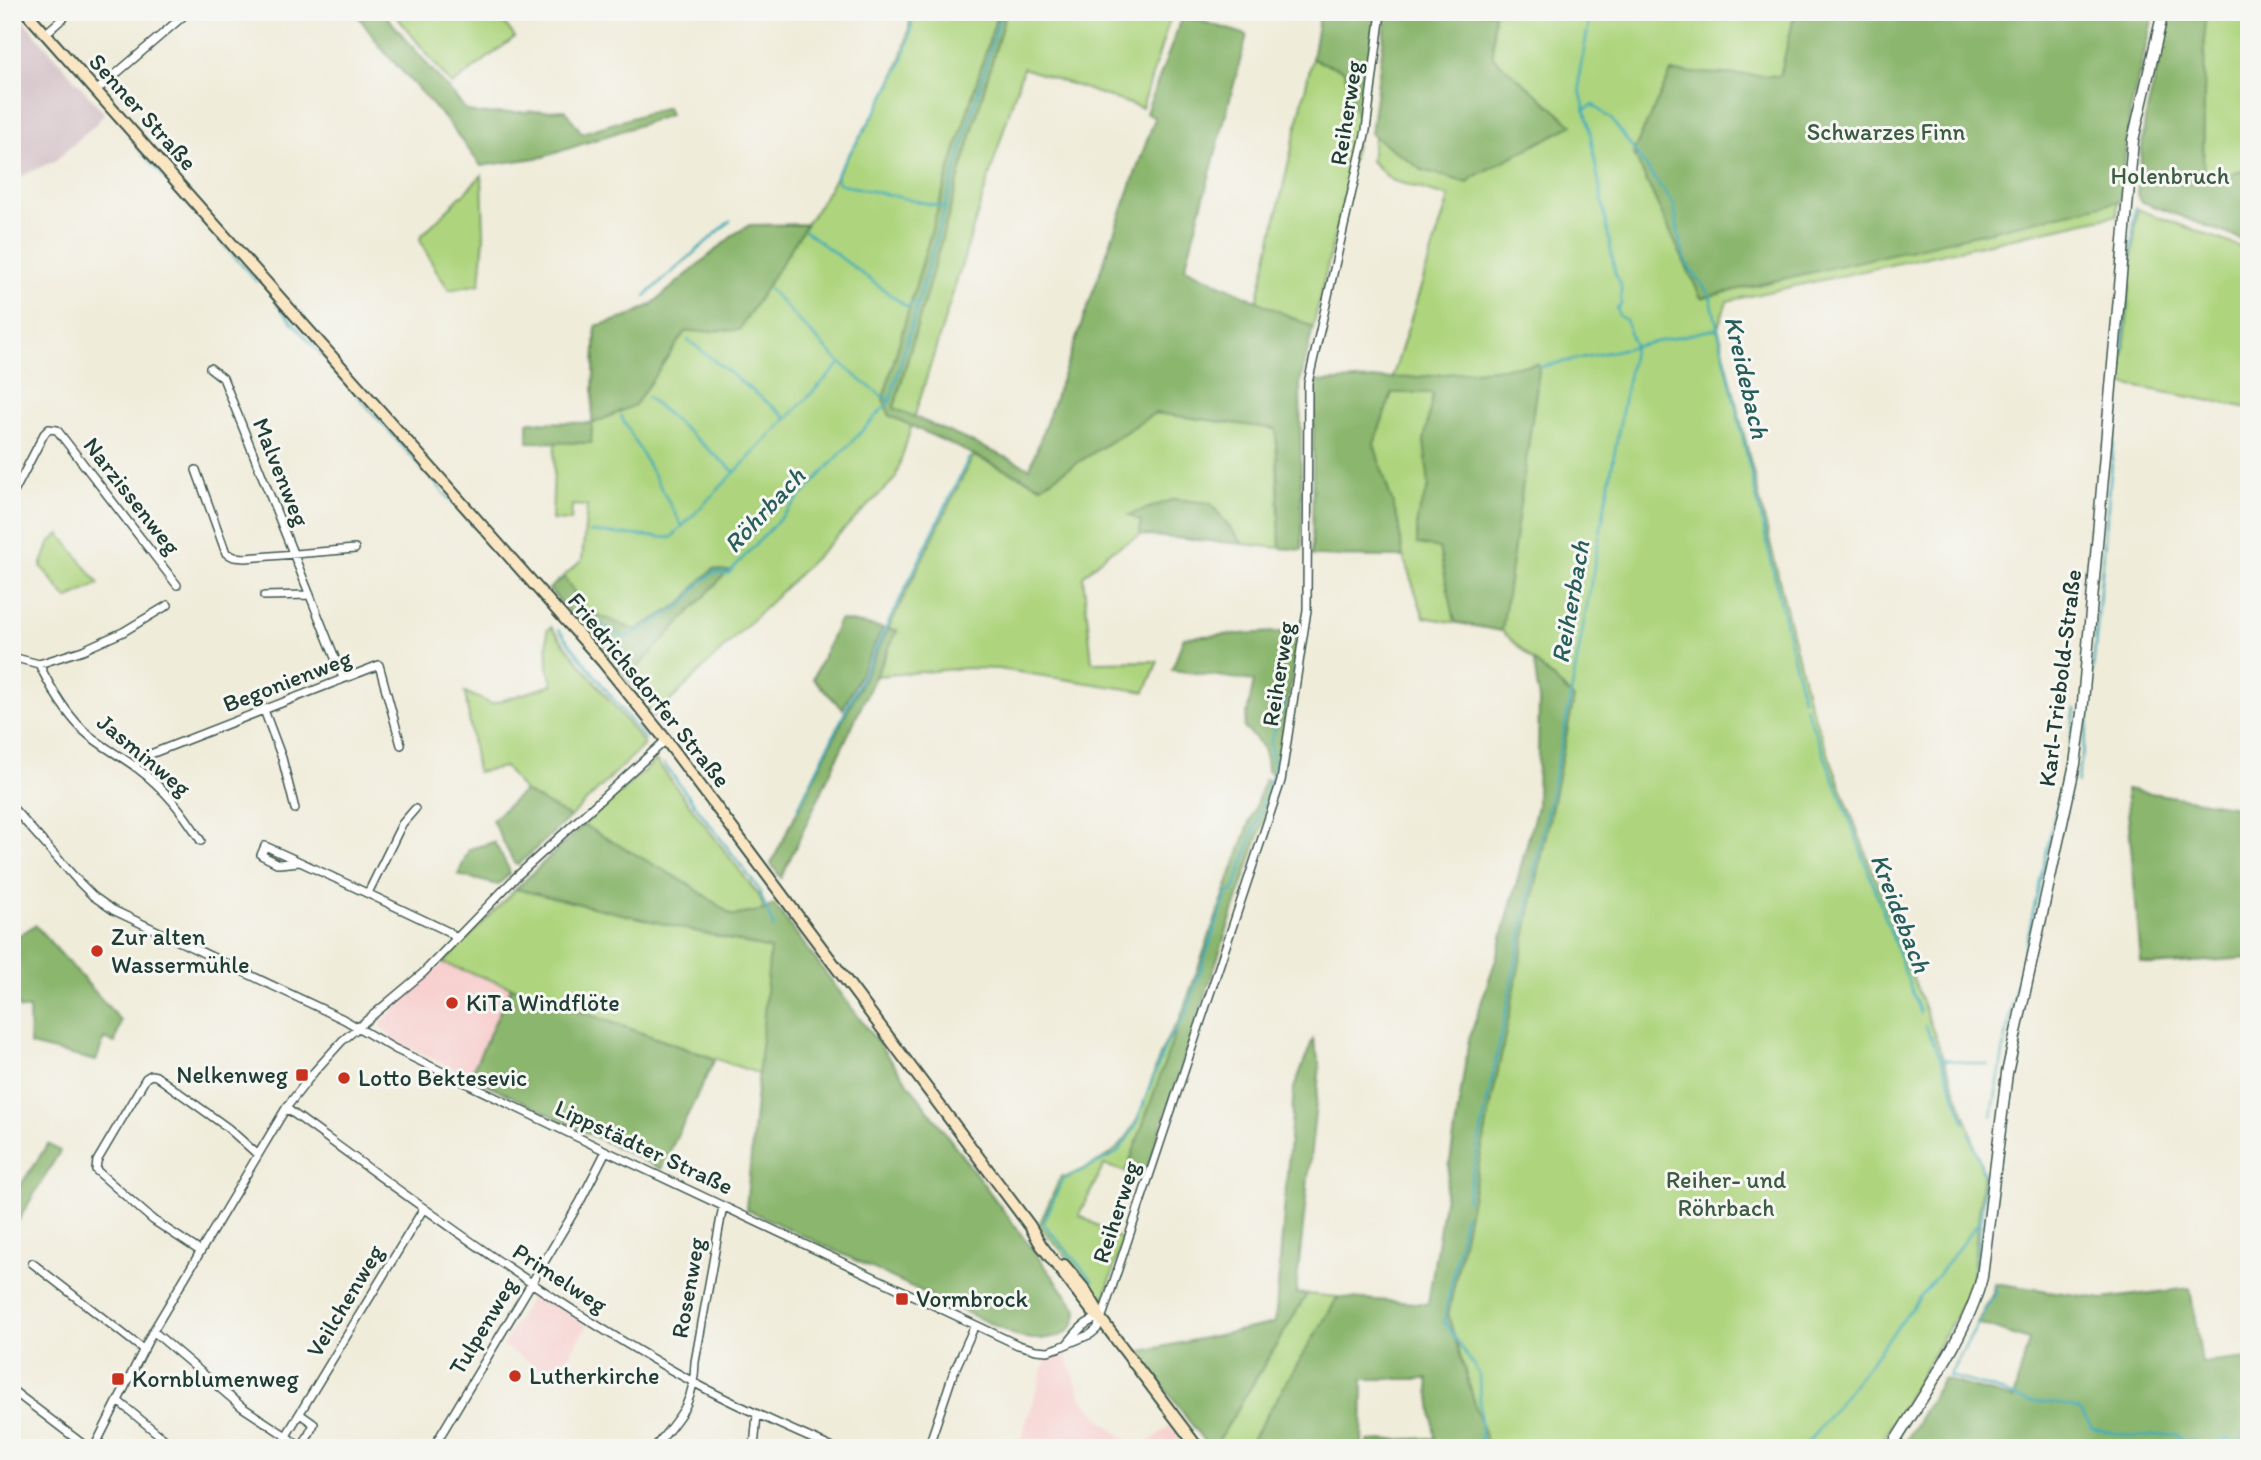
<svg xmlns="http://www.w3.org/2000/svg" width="2261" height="1460" viewBox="0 0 2261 1460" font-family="Itim,sans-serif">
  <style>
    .built { fill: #f7d0cf }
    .industrial { fill: #d2bec5 }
    .green { fill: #aed57e; stroke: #668959; stroke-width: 2 }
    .forest { fill: #8ab66d; stroke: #547a50; stroke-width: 2 }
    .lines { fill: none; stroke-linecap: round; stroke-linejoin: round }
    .stream { stroke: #3babb8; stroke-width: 2.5 }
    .minor-casing { stroke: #3e574d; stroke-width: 10 }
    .tertiary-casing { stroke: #3e574d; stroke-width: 13 }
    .secondary-casing { stroke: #3e574d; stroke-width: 14 }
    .minor { stroke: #fff; stroke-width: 7 }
    .tertiary { stroke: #fff; stroke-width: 10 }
    .secondary { stroke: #fbe6c4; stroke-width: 10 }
    .poi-dot { fill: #c8321e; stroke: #f6f6f2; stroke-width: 2.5 }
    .labels { text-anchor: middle; stroke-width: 6; stroke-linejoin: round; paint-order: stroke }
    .street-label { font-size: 24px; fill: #1f3d34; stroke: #f6f6f2 }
    .park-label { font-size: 24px; fill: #3c5b43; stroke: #f6f6f2 }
    .poi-label { font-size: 24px; fill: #1f3d34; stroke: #f6f6f2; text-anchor: start }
    .water-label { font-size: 26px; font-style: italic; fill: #275e5c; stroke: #f6f6f2 }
  </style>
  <rect width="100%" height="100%" fill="#f6f6f2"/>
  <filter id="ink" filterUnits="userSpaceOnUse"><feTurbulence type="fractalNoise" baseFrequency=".0143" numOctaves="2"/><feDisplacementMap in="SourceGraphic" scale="14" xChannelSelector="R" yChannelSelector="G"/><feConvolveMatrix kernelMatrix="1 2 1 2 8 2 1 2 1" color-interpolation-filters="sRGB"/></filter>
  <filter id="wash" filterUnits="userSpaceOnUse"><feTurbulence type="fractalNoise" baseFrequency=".00686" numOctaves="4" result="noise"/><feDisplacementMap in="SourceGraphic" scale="28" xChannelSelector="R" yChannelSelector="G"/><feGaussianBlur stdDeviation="1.57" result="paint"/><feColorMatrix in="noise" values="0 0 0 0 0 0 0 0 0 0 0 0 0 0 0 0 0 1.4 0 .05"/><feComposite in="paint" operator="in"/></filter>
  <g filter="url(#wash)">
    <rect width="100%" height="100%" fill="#f0ecda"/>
    <path class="built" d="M443 963 511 987 470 1076 390 1039 391 1036 381 1028 383 1020Z
      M540 1296 587 1326 556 1377 502 1346 531 1297Z
      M1066 1356 1082 1398 1104 1422 1122 1437 1142 1447 1170 1426 1186 1448H1018L1046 1360Z"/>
    <path class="industrial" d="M12 12H16L104 113 97 123 56 160 12 181Z"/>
    <path class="green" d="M393 12H496L515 37 452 85Z
      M911 12H1172L1142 108 1023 68 895 479 654 717 610 658 549 589 582 560 587 506 572 505 571 521 552 520 555 442 591 443 596 326 628 317 651 305 736 233 750 225 806 224C820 207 829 188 840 169 871 120 906 71 911 12Z
      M1390 12H2152L2125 128 2117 215 1727 301 1718 327 1809 703 1969 1126 1983 1173 1971 1290 1878 1448H1484L1485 1437 1445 1305 1574 698 1502 631 1424 617 1373 469 1370 448 1395 378 1392 379 1449 197 1391 180 1371 161Z
      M2205 12H2249V170L2203 180Z
      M1312 59 1344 70 1360 127 1313 327 1257 302Z
      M482 175 484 237 480 284 449 290 434 267 420 240 421 236Z
      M2137 209 2249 250V408L2121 384Z
      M1155 413 1276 429 1280 548 1243 544 1210 503 1130 516 1141 521 1140 535 1108 553 1083 576 1092 662 1158 661 1145 692 999 669 967 668 876 676 897 631 888 629 973 456 1041 486Z
      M60 534 99 584 67 599 41 566 50 542Z
      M551 627 644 743 643 746 570 817 524 791 505 767 477 772 465 692 491 704 552 685 548 666 547 630Z
      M654 762H657L760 897 764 910 733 916 690 885 583 825Z
      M516 889 771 949 759 1074 443 963Z
      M1180 1020 1126 1172 1104 1165 1079 1215 1123 1240 1104 1299 1039 1225 1061 1176 1067 1177C1082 1169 1102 1162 1115 1150 1152 1117 1148 1058 1180 1020Z
      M1307 1294 1338 1297 1247 1448H1214Z"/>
    <path class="forest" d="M355 12H383L466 110 477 114 565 110 582 133 667 107 670 115 543 157 481 166 447 121 383 50Z
      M998 12H1006L894 408 1030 468 1155 118 1146 113 1184 12H1192L1191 18 1247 35 1185 268 1313 327 1300 384 1302 550 1280 548 1276 429 1155 413 1041 486 890 416 883 399 939 204Z
      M1320 12H1376L1360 127 1344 70 1312 59Z
      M1387 12H1494L1493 57 1573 125 1473 177 1468 183 1422 170 1371 134Z
      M1795 12H2154L2130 113 2120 201 1701 298 1633 152 1671 72 1780 76Z
      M2171 12H2205L2203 180 2249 170V242L2140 201 2137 195 2145 120Z
      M750 225H806L739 330 685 332 635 405 592 424 591 443 528 442V422L592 423 596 326 628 317 651 305 736 233Z
      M1538 364 1539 371 1502 631 1455 622 1439 548 1417 544V517L1429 486 1424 441 1433 393H1392L1374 444 1398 521 1403 557 1312 556 1314 382 1418 377Z
      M1174 499 1210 503 1243 544 1140 535 1141 521 1129 515Z
      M713 569 728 571 628 678 549 589 564 577 587 611 635 630 682 603 699 582Z
      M839 620 883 628 843 709 813 679Z
      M888 629 897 630 781 878 771 864Z
      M1298 631 1277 775 1267 771C1266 748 1262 743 1244 728L1254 681 1172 670 1184 637Z
      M1534 661 1574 698 1448 1316 1485 1437 1484 1448H1367L1368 1441 1435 1438 1428 1379H1363L1362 1448H1247L1338 1297 1428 1304 1469 1039 1498 953 1537 806 1539 700Z
      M1265 779 1276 784 1144 1178 1126 1172Z
      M2126 789 2249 809V958L2152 965 2141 962Z
      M524 791 570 817 518 865 514 863 492 820Z
      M583 825 690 885 733 916 764 910 774 904 1077 1309C1077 1341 1043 1342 1019 1337L746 1209 770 949 516 889Z
      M494 842 509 869V874L498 885 458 875 469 849Z
      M35 925 121 1021 115 1043 104 1039 96 1061 30 1045 29 1009H20L12 995V940Z
      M511 987 715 1059 661 1169 470 1076Z
      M1313 1039 1320 1065 1296 1293 1307 1294 1214 1448H1209L1138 1352 1275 1323 1294 1088Z
      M48 1144 60 1151 12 1231V1198Z
      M1994 1283 2103 1299 2190 1288 2202 1363 2249 1358V1448H1902L1943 1379 2013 1399 2029 1340 1977 1323 1993 1293Z"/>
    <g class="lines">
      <path class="stream" d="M913 12C912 21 911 31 909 40 897 85 860 135 836 175L838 182 844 185 943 207
        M1584 110 1593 105 1612 120 1674 205 1680 243 1687 265 1710 295 1803 699
        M137 147 257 282
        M805 231 907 307 916 302
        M769 289C807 328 843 372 890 401
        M645 296 730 221
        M277 305 475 528
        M688 340 787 418
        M1540 367 1715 329
        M647 397 735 472
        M621 416 682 526
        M590 532 671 538 841 363
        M576 615 587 616 624 638 630 636 684 604 700 583 714 572 728 574 890 401 1001 12
        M559 630 645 739
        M1805 707 1848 815 1920 1013
        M664 764 758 888 774 928
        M2077 783 2088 724 2135 208
        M798 808 969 458
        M1925 1025 1941 1059 1965 1123
        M1941 1059 1988 1065
        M1992 1116 2009 1020 2069 752 2075 709
        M1969 1133 1985 1176 1976 1270
        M1467 1200 1566 721 1634 345 1626 320 1619 316 1617 309 1621 305V286L1615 273 1588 121 1580 90 1579 76 1591 12
        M1465 1214 1444 1321 1479 1374 1481 1435 1479 1448
        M1093 1281 1043 1223 1063 1179 1067 1178 1117 1153 1134 1129 1166 1044 1185 1016 1227 893 1234 890 1274 770 1270 743 1285 700
        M1996 1285 1995 1293 1949 1376C1965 1380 1981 1385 1997 1390 2009 1394 2020 1401 2033 1402 2048 1404 2063 1402 2077 1409 2086 1414 2086 1424 2094 1429L2135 1437 2176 1434 2184 1442 2193 1440 2199 1448
        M1804 1448 1981 1219
        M2214 1448 2226 1438H2231L2234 1442 2239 1444 2243 1440 2245 1428 2249 1425"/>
    </g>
  </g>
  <g filter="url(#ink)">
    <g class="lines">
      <g class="minor-casing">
        <path id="minor" d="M45 34 70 12
          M96 91 188 12
          M210 368 223 378 343 678
          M196 470 226 553 234 557 245 558 355 549
          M12 496 44 434 49 429 57 430 177 585
          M264 596 310 595
          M12 657 39 664 83 650 123 632 168 605
          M39 664C50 687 65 712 84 731 100 746 120 755 137 768 165 789 183 812 201 841
          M264 710 282 758 295 809
          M135 767 143 757 379 665 401 745
          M12 807 77 880 93 896 113 910 343 1019 395 1049 606 1151 1018 1345 1036 1350 1048 1351 1058 1348 1091 1334 1097 1329 1104 1311 1281 781 1307 610 1308 383 1366 130 1381 12
          M300 862 279 864 261 855 265 846C327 874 388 903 449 932L457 939
          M368 893 402 824 415 809
          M286 1108C418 1204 549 1303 693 1382 738 1407 786 1427 833 1448
          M200 1251 153 1220 96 1170 97 1161 146 1078 151 1075 156 1076 228 1128 257 1154
          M32 1263 144 1350
          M153 1331 242 1407 286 1436
          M1067 1344C1077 1332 1084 1321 1100 1318
          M12 1390 88 1448
          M118 1401 175 1448
          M300 1414 314 1424 302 1448
          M94 1448 153 1331 286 1108 314 1072 342 1041 423 973 517 876 666 740
          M301 1448 286 1436 424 1208
          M433 1448 580 1202 606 1151
          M654 1448C680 1416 694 1405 695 1362L723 1206
          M754 1448 757 1414
          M928 1448 953 1374 975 1325"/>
      </g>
      <g class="tertiary-casing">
        <path id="tertiary" d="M1891 1448C1922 1397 1968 1333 1982 1277L2007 1073 2075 764 2082 713 2133 140 2163 12"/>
      </g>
      <g class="secondary-casing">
        <path id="secondary" d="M26 12 603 662 666 740 1030 1226 1041 1245 1092 1311 1100 1318 1198 1448
          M1064 1265 1085 1290 1098 1311"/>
      </g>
      <use href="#minor" class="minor"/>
      <use href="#tertiary" class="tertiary"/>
      <use href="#secondary" class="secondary"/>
    </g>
  </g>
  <g class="poi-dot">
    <circle cx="97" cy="951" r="7"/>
    <circle cx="452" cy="1003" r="7"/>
    <rect x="295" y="1068" width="14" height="14" rx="3.5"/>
    <circle cx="344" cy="1078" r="7"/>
    <rect x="895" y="1292" width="14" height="14" rx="3.5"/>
    <circle cx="515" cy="1376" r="7"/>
    <rect x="111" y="1372" width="14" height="14" rx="3.5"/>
  </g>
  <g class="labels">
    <g class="street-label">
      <text transform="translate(143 112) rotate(48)" y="8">Senner Straße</text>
      <text transform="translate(1346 113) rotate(-81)" y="8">Reiherweg</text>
      <text transform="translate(281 472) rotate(68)" y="8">Malvenweg</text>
      <text transform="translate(132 496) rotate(52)" y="8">Narzissenweg</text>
      <text transform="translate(1278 674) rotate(-81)" y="8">Reiherweg</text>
      <text transform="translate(2060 678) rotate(-83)" y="8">Karl-Triebold-Straße</text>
      <text transform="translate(287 681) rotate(-21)" y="8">Begonienweg</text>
      <text transform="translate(649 690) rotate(51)" y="8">Friedrichsdorfer Straße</text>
      <text transform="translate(144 755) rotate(40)" y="8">Jasminweg</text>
      <text transform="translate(644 1147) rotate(25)" y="8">Lippstädter Straße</text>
      <text transform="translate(1116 1212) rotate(-72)" y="8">Reiherweg</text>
      <text transform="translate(560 1278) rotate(33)" y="8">Primelweg</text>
      <text transform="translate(688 1288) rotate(-80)" y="8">Rosenweg</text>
      <text transform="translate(345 1301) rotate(-59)" y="8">Veilchenweg</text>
      <text transform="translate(483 1326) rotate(-59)" y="8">Tulpenweg</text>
    </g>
    <g class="park-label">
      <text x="1886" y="140">Schwarzes Finn</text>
      <text x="2170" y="184">Holenbruch</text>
      <text x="1726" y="1188">Reiher- und<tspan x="1726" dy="28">Röhrbach</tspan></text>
    </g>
    <g class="poi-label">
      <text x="111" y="945">Zur alten<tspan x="111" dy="28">Wassermühle</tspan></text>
      <text x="466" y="1011">KiTa Windflöte</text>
      <text x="288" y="1083" text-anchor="end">Nelkenweg</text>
      <text x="358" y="1086">Lotto Bektesevic</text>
      <text x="916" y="1307">Vormbrock</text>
      <text x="529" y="1384">Lutherkirche</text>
      <text x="132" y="1387">Kornblumenweg</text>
    </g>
    <g class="water-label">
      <text transform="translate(1747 377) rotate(77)" y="9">Kreidebach</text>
      <text transform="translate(764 510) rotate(-47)" y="9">Röhrbach</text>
      <text transform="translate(1570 602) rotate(-80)" y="9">Reiherbach</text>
      <text transform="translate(1901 913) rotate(69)" y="9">Kreidebach</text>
    </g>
  </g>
  <rect width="2261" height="1460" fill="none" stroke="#f6f6f2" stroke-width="42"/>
</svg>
